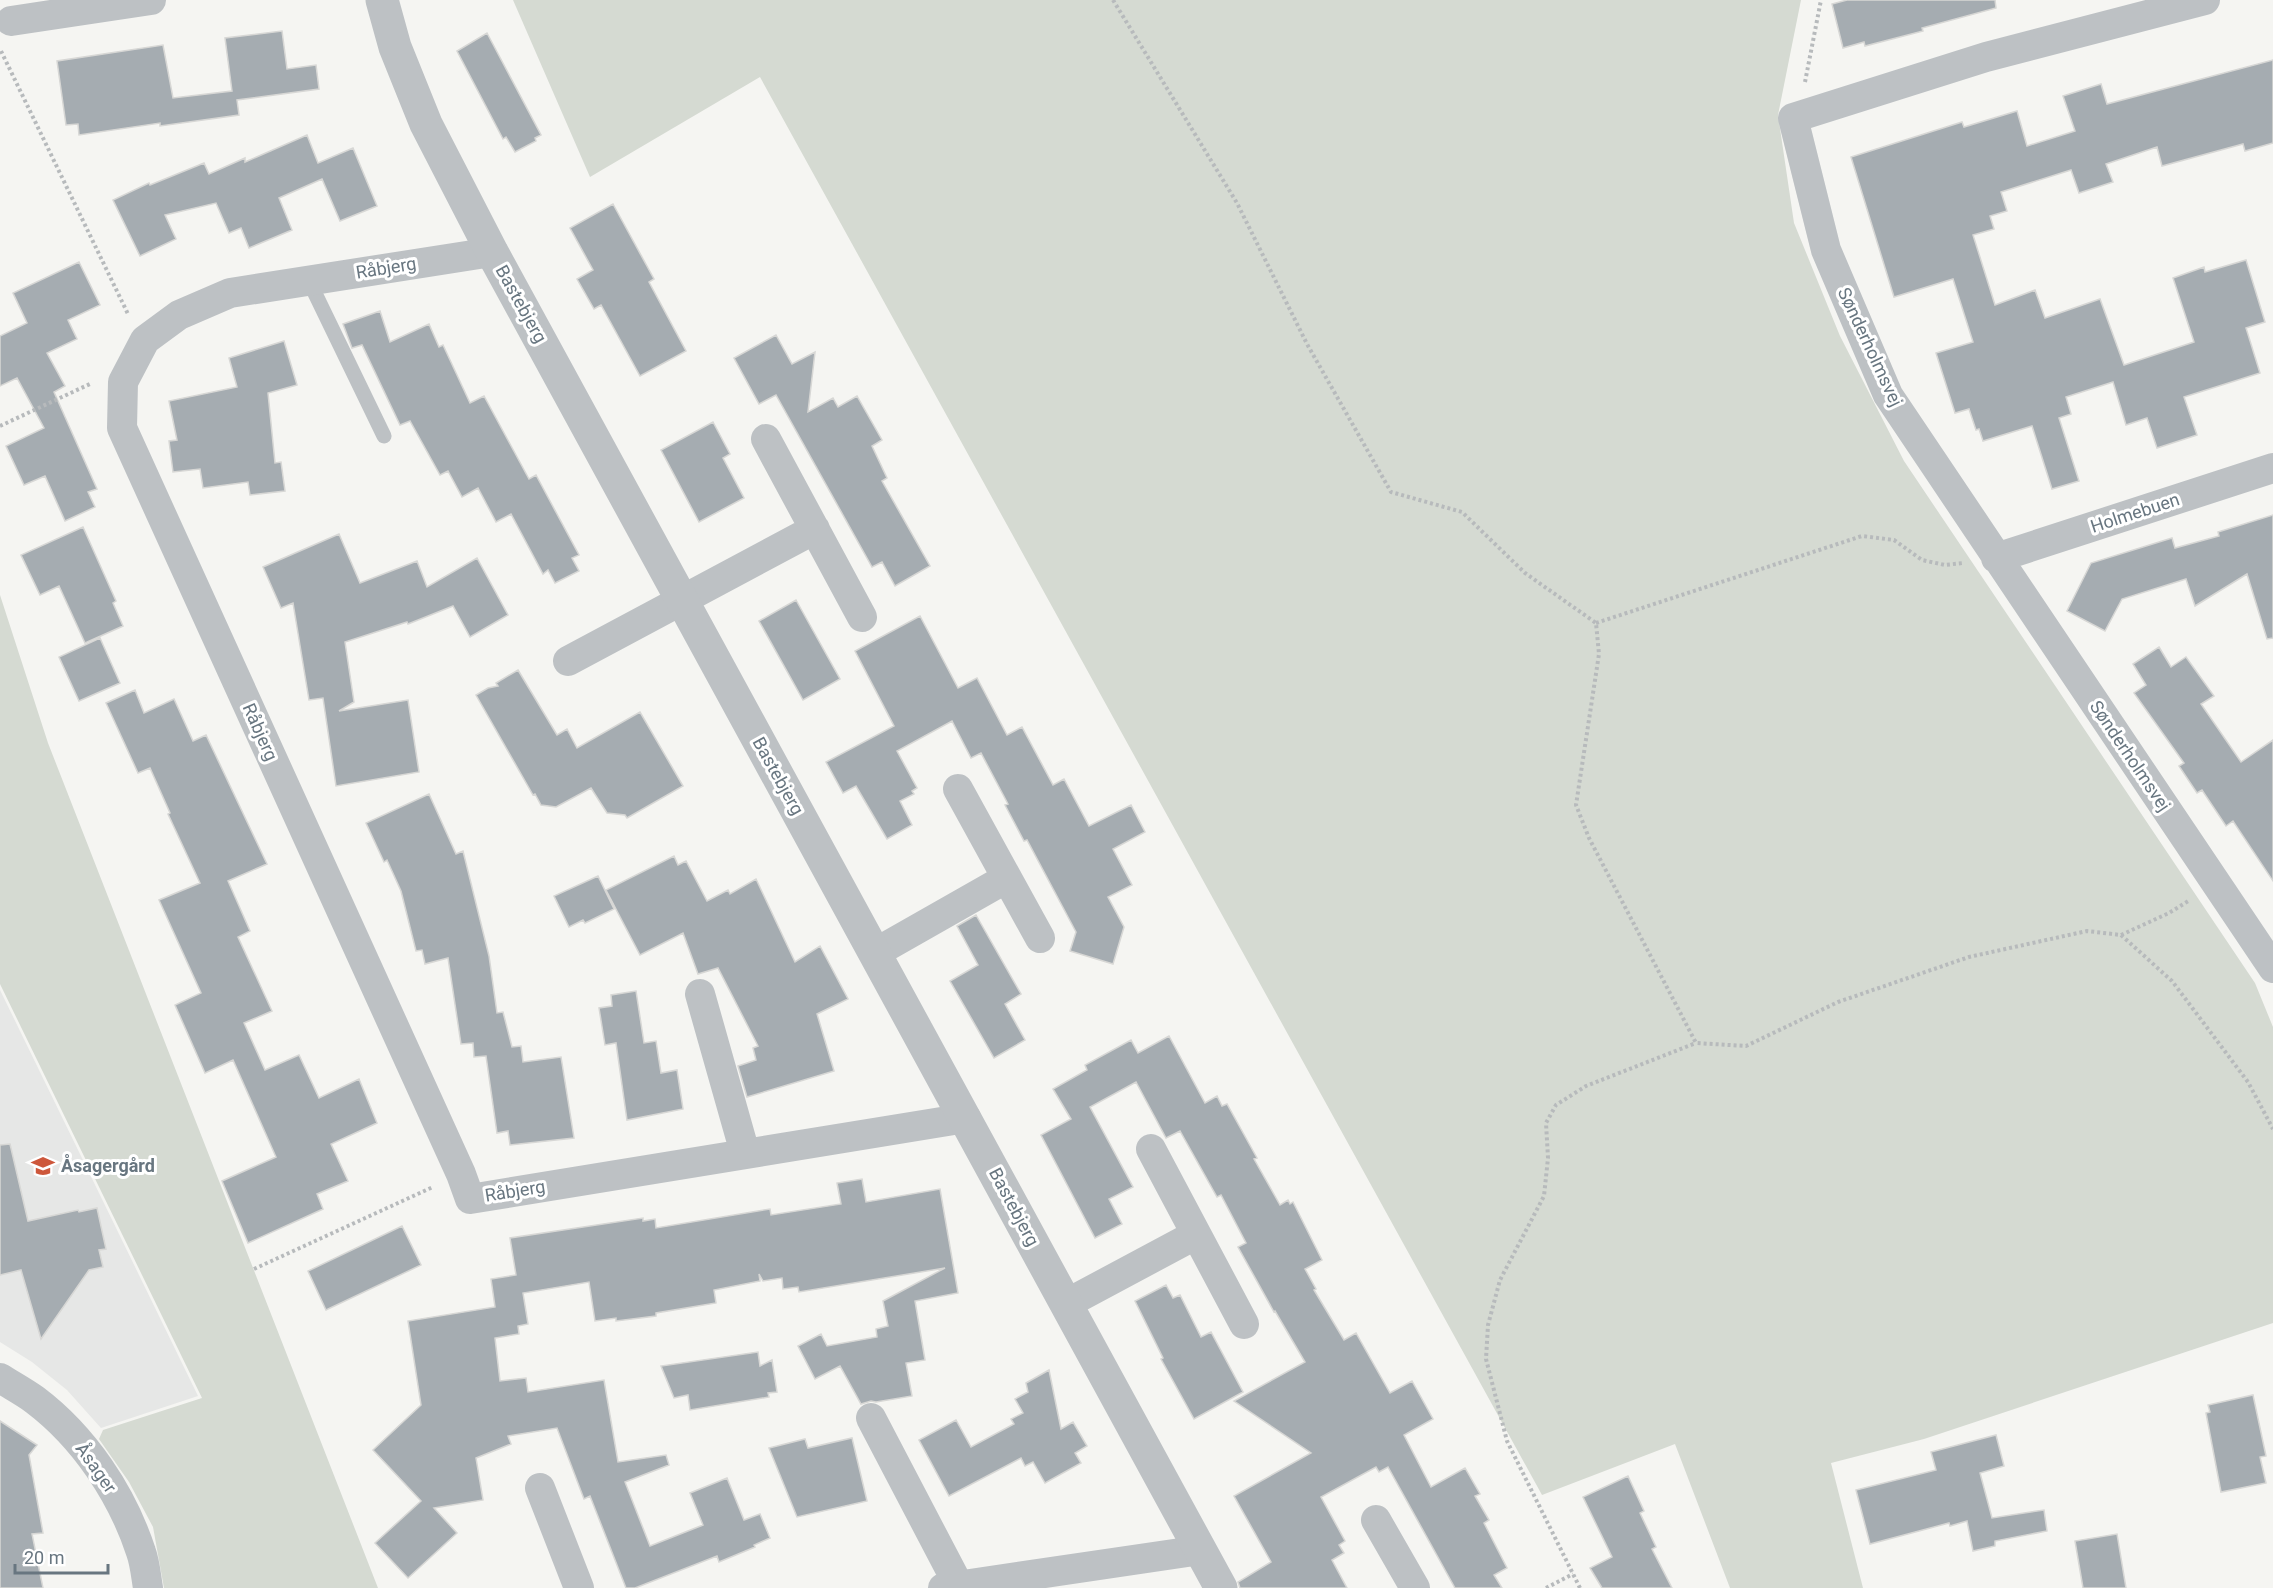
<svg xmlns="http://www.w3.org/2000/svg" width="2273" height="1588" viewBox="0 0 2273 1588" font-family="Roboto,sans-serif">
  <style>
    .built { fill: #e6e7e6 }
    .green { fill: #d5dad2 }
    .building { fill: #a5acb1; stroke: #d7d7d5; stroke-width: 1.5 }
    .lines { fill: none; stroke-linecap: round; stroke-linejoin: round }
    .path { stroke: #b7babc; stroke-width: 4; stroke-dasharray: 3 3; stroke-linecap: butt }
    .service { stroke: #bdc1c4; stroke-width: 15 }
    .minor { stroke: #bdc1c4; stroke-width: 30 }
    .tertiary { stroke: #bdc1c4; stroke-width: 33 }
    .labels { text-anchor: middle; stroke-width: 6; stroke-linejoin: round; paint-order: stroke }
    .street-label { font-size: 18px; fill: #687680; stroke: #fff }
    .poi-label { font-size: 18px; font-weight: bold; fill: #687680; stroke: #fff; text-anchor: start }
  </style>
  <rect width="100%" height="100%" fill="#f5f5f2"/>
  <path class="built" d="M0 990 198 1396 101 1428 67 1390 32 1362 0 1342Z"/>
  <path class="green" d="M513 0H1801L1778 115 1794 223 1840 336 1904 461 2255 983 2273 1027V1323L1924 1439 1831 1463 1863 1588H1730L1675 1444 1542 1495 760 77 590 177Z
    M0 595 48 743 378 1588H164L153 1527 129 1482 99 1439 103 1430 202 1398 0 984Z"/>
  <path class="building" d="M1847 0H1995L1996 8 1922 28 1923 31 1865 46 1864 42 1843 48 1832 4Z
    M282 31 287 69 316 65 319 89 237 100 239 115 160 126V123L79 135 78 124 66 125 57 61 163 45 173 98 232 91 225 38Z
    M487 33 541 135 535 138 536 141 515 152 506 137 503 139 457 51Z
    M2273 60V143L2245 151 2243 144 2162 166 2157 147 2106 164 2113 182 2079 193 2071 170 2001 192 2007 211 1990 216 1994 229 1973 235 1995 305 2035 290 2045 318 2100 299 2124 365 2194 342 2173 278 2204 267 2205 272 2246 260 2265 322 2246 328 2260 373 2184 397 2197 435 2157 448 2147 418 2126 425 2113 382 2066 397 2071 414 2059 418 2079 481 2052 489 2032 426 1983 441 1979 429 1976 430 1969 409 1955 413 1936 353 1973 342 1953 279 1894 297 1851 157 1962 122 1964 127 2017 111 2027 146 2075 131 2063 96 2101 84 2107 104Z
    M307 135 318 163 353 148 377 206 340 221 322 179 279 198 292 230 249 248 241 228 229 233 216 203 165 215 176 239 140 256 113 200 149 183 150 185 204 163 209 174 245 158V162Z
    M613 204 654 279 649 282 686 351 640 376 601 305 594 309 577 279 593 270 570 228Z
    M79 262 100 305 68 320 77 339 47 353 65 386 54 392 97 489 88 492 95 507 65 521 45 476 24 485 6 446 44 428 17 378 0 386V336L27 323 13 293Z
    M380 311 390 342 429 324 439 347 443 345 470 403 484 396 529 479 536 475 579 555 572 558 579 571 555 583 548 570 543 574 511 514 496 522 478 488 462 497 448 471 440 475 410 421 400 425 362 345 352 348 343 324Z
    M776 335 792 364 815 352 808 412 833 398 838 407 857 396 882 440 872 446 887 478 882 481 930 566 895 586 882 562 872 567 776 395 759 404 734 358Z
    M284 341 297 385 268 393 275 463 281 462 285 491 250 495 248 482 203 488 200 469 173 472 169 441 177 440 169 401 237 387 229 358Z
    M713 422 730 454 723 458 744 498 699 522 661 450Z
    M2273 515V638L2267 639 2247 574 2195 606 2186 579 2122 599 2105 631 2067 611 2091 563 2172 538 2175 548 2219 536 2218 532Z
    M83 527 116 601 113 603 123 626 85 643 59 586 40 595 21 555Z
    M339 534 360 583 417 561 427 587 477 558 508 615 470 637 453 606 408 624 407 622 345 642 354 702 339 711 408 700 419 772 336 786 323 698 309 700 293 603 281 608 263 567Z
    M796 600 840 679 803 700 759 621Z
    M920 616 958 688 977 678 1007 735 1022 727 1053 785 1064 779 1089 826 1131 805 1145 832 1113 849 1132 885 1108 897 1124 927 1113 964 1070 951 1076 932 1027 840 1024 841 1005 805 1008 804 981 753 971 758 952 721 897 751 917 788 912 791 914 794 900 801 912 825 887 839 856 786 843 793 826 762 894 726 855 651Z
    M100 638 120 683 79 701 59 657Z
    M2159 647 2171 667 2186 657 2214 696 2201 704 2241 762 2273 740V881L2233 821 2226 826 2202 790 2197 793 2179 766 2184 763 2134 693 2146 685 2133 664Z
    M518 670 557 735 567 729 577 748 640 712 683 786 627 818 625 815 607 813 591 788 556 807 541 805 535 794 533 795 476 695 488 688 498 686 496 683Z
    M135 690 144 713 174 699 193 741 206 735 267 864 228 881 250 931 238 937 272 1011 244 1023 265 1070 299 1055 319 1098 359 1079 377 1123 331 1144 348 1181 317 1194 323 1209 248 1243 222 1181 276 1157 233 1060 205 1073 175 1005 201 993 159 900 200 883 168 814 170 813 150 768 138 773 106 703Z
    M429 794 456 854 463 851 489 956 497 1013 503 1012 512 1047 521 1046 523 1062 561 1057 574 1138 510 1145 508 1131 497 1133 486 1056 474 1057 473 1043 461 1044 448 958 425 964 422 950 416 951 401 891 387 860 384 862 366 823Z
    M674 856 678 865 686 861 707 901 728 890 730 894 756 879 795 962 820 946 848 999 817 1014 834 1071 747 1097 738 1066 756 1060 753 1048 758 1046 718 968 698 974 683 933 640 955 606 890Z
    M598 876 614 909 585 923 583 920 569 927 554 896Z
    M976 915 1021 994 1005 1004 1025 1040 994 1058 950 981 978 965 957 926Z
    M636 991 644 1043 656 1041 661 1073 677 1070 683 1109 627 1120 616 1043 605 1045 599 1008 612 1006 611 995Z
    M1169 1036 1205 1103 1217 1096 1222 1106 1227 1104 1257 1158 1254 1159 1280 1205 1288 1200 1290 1204 1293 1202 1322 1260 1305 1269 1316 1289 1314 1290 1344 1340 1356 1333 1390 1393 1412 1381 1433 1419 1404 1435 1431 1487 1465 1468 1480 1494 1475 1496 1489 1520 1484 1523 1507 1568 1494 1575 1502 1588H1455L1388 1467 1379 1472 1376 1467 1321 1497 1345 1541 1339 1545 1344 1553 1332 1560 1347 1588H1240L1238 1582 1271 1562 1234 1496 1311 1453 1234 1401 1305 1362 1275 1311 1274 1312 1238 1247 1246 1243 1221 1195 1217 1197 1180 1131 1166 1138 1136 1082 1090 1107 1133 1187 1109 1199 1122 1224 1095 1238 1041 1135 1071 1119 1053 1089 1087 1070 1085 1065 1131 1040 1138 1053Z
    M10 1144 28 1221 78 1210 79 1212 97 1208 106 1249 99 1250 103 1267 89 1270 41 1339 21 1270 0 1275V1145Z
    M862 1179 866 1202 940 1189 958 1293 915 1301 925 1360 906 1363 912 1396 876 1402 871 1401 861 1404 840 1366 815 1379 798 1346 821 1334 827 1346 877 1337 876 1329 888 1326 883 1301 945 1268 799 1292 798 1287 783 1289 782 1278 763 1281 759 1274 760 1281 714 1290 716 1303 656 1313V1316L616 1321V1318L595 1321 589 1282 523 1293 528 1324 518 1326 519 1334 495 1338 500 1381 526 1378 528 1392 604 1380 618 1462 666 1455 669 1465 625 1482 650 1546 703 1525 690 1493 727 1478 744 1520 760 1514 770 1538 754 1545 755 1547 719 1562 717 1556 635 1588H626L590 1496 584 1499 557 1428 508 1436 511 1444 476 1458 483 1500 434 1508 457 1533 408 1578 375 1543 421 1501 373 1450 421 1405 408 1321 495 1307 491 1279 516 1275 510 1238 643 1218V1221L655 1219 656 1228 770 1209 771 1215 841 1204 837 1183Z
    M402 1226 421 1265 326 1310 308 1271Z
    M1166 1285 1173 1298 1180 1295 1201 1337 1211 1332 1243 1392 1194 1419 1161 1359 1163 1358 1135 1301Z
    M758 1352 760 1366 772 1360 777 1392 768 1393 769 1397 690 1410 688 1395 674 1398 661 1366Z
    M1049 1370 1061 1429 1073 1422 1087 1446 1075 1453 1081 1463 1045 1483 1033 1462 1025 1466 1021 1458 949 1496 919 1440 956 1420 971 1447 1014 1424 1011 1419 1023 1413 1015 1399 1028 1392 1026 1383Z
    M2253 1395 2266 1456 2260 1457 2266 1483 2221 1492 2206 1413 2210 1412 2208 1405Z
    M0 1421 37 1445 29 1455 43 1533 32 1534 43 1588H0Z
    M1996 1435 2004 1466 1980 1473 1992 1518 2044 1510 2047 1531 1995 1541V1546L1973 1551 1967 1521 1950 1526 1949 1523 1870 1544 1856 1490 1936 1470 1931 1452Z
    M852 1438 867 1501 797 1517 769 1448 805 1439 808 1448Z
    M1628 1476 1644 1511 1640 1513 1656 1547 1652 1549 1672 1588H1602L1590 1568 1612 1557 1583 1497Z
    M2117 1534 2126 1588H2083L2075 1541Z"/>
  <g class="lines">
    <path class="path" d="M1113 0 1237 203 1307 344 1391 492 1462 512 1525 573 1596 623 1599 654 1576 805 1589 838 1696 1043 1746 1046 1838 1002 1969 957 2087 931 2121 935 2172 981 2248 1082 2273 1129
      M1 51 128 314
      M1805 82 1821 0
      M0 426 92 383
      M1596 623 1862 536 1894 540 1922 560 1945 565 1963 563
      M2121 935 2169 913 2190 900
      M254 1269 433 1187
      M1546 1588 1573 1574
      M1580 1588 1507 1441 1486 1359 1488 1325 1500 1280 1544 1196 1548 1158 1546 1123 1556 1105 1586 1086 1696 1043"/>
    <path class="service" d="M309 281 384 436"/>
    <path class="minor" d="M2205 0 1986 57 1793 118 1826 250 1888 395 2273 968
      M11 21 151 0
      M492 252 230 293 179 315 145 340 123 382 122 428 461 1174 470 1199 966 1118
      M766 439 862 617
      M1996 558 2273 468
      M568 661 815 529
      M958 789 1040 938
      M875 953 1007 878
      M700 994 745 1153
      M1151 1149 1244 1324
      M1066 1304 1195 1235
      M0 1378C11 1385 24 1392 35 1400 84 1437 122 1494 141 1552 145 1563 146 1576 148 1588
      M871 1418 960 1588
      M540 1488 579 1588
      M1376 1520 1415 1588
      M943 1588 1201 1550"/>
    <path class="tertiary" d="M382 0 395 47 426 124 492 252 1221 1588"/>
  </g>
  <defs>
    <g id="school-bare" transform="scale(1.8)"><path d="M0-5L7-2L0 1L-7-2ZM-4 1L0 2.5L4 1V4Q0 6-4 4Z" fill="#cd573b" stroke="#fff" stroke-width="2.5" paint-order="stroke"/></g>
  </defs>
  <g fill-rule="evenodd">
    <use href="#school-bare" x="43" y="1166"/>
  </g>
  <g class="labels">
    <g class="street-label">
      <text transform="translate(386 268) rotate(-9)" y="6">Råbjerg</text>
      <text transform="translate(521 304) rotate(61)" y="6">Bastebjerg</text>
      <text transform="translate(1870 347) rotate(65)" y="6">Sønderholmsvej</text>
      <text transform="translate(2135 513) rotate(-18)" y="6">Holmebuen</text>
      <text transform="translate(260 732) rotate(66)" y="6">Råbjerg</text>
      <text transform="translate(2130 756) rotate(56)" y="6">Sønderholmsvej</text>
      <text transform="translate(778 776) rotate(61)" y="6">Bastebjerg</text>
      <text transform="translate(515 1191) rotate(-9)" y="6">Råbjerg</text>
      <text transform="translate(1014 1207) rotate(62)" y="6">Bastebjerg</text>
      <text transform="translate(96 1468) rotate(55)" y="6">Åsager</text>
    </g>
    <g class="poi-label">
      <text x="61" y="1172">Åsagergård</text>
    </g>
  </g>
  <path d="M15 1564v9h93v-9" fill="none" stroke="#687680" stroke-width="3"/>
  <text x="24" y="1564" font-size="18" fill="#687680" stroke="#ffffff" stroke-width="4.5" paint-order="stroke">20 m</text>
</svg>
